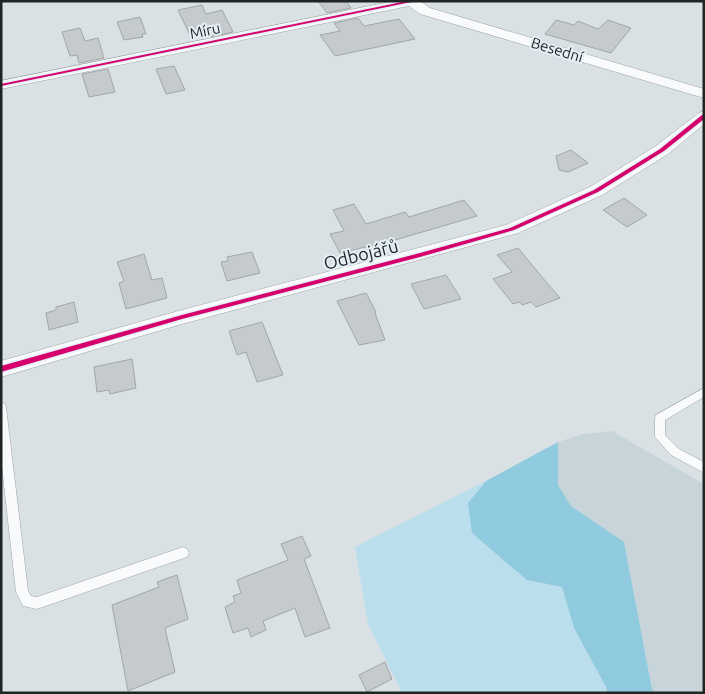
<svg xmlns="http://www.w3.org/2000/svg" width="705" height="694" viewBox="0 0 705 694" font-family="Ubuntu,sans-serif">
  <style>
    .built { fill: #c7d5da }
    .green { fill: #badeec }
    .forest { fill: #90cade }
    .building { fill: #c5cacd; stroke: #a1a6a8 }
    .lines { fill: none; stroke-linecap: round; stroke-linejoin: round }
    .lane-casing { stroke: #9da2a4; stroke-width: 1 }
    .street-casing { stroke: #9da2a4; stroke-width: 1 }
    .lane { fill: #f9fafb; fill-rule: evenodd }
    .street { fill: #f9fafb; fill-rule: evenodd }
    .cycleway-casing { stroke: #e4f0f5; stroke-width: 3 }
    .cycleway { fill: #d6006c; fill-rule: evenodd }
    .labels { text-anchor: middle; stroke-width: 4; stroke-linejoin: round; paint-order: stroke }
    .far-street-label { font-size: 15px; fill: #1f2425; stroke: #e4f0f5 }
    .street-label { font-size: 18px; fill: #1f2425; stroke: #e4f0f5 }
  </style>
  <rect width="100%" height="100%" fill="#dae1e4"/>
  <path class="built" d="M612 431 704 484V693H656L652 689 624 542 571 506 558 485V442L583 434Z"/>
  <path class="green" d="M486 481 468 503 527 580 562 587 574 628 606 687 607 693H402L368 624 355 547Z"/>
  <path class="forest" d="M558 442V485L571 506 624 542 652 689 656 693H607L606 687 574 628 562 587 527 580 472 533 468 503 486 481Z"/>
  <path class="building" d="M318 1H346L351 8 327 13Z
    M202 5 206 14 222 10 233 32 209 37 206 30 189 33 178 10Z
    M140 17 146 34H142L143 37 124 40 117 22Z
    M358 18 364 26 399 19 415 39 335 56 320 35 340 31 334 23Z
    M556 20 574 25 578 21 598 29 608 20 631 28 611 53 545 34Z
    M80 28 85 41 98 38 104 58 79 63 77 55 70 56 62 32Z
    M174 66 185 90 166 94 156 69Z
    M108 69 115 92 89 97 82 74Z
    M571 150 588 163 568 172 559 170 556 156Z
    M624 198 647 215 627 227 603 210Z
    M464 200 477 216 395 240 340 253 330 234 344 231 333 210 354 204 366 224 405 212 409 217Z
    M518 248 547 283 560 298 536 307 531 302 522 305 520 302 513 304 493 279 512 272 497 255Z
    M252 252 260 273 227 281 221 262 228 261 227 257Z
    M144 254 152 280 162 278 167 298 126 309 119 283 124 281 117 262Z
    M446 275 461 299 424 309 411 284Z
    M366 293 376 312 375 313 385 340 359 345 337 301Z
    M74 302 78 322 49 330 46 313 56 310V307Z
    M262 322 283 375 257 382 246 352 237 355 229 331Z
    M132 359 136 388 110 394 109 390 97 392 94 367Z
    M302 536 311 556 304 559 330 628 305 637 295 608 263 621 266 630 251 637 248 628 233 633 225 607 235 602 233 596 241 593 237 580 288 560 281 544Z
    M177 575 188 619 165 628 175 672 128 691 112 605 159 587 157 582Z
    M385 662 392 679 367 692 359 675Z"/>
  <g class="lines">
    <g class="lane-casing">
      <path id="lane" d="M704 388V397L665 420V435L679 449 704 462V473L671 455 655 437V418L656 415Z
        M1 403 5 404 6 407 28 591 31 596 37 597 183 547 187 549 189 553 187 557 37 609 23 606 16 592 1 458Z"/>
    </g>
    <g class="street-casing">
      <path id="street" d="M394 1H420L430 8 704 89V98L420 14 409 6 1 89V81Z
        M704 111V124L668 154 602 195 518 233 182 324 1 377V361L182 310 506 225 590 187 656 146 699 113Z"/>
    </g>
    <use href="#lane" class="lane"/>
    <use href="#street" class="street"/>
    <g class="cycleway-casing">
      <path id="cycleway" d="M407 1H416L1 86V84Z
        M702 115H704V119L664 151 598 192 514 230 420 257 182 319 1 372V366L182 315 420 253 510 228 594 190 660 149Z"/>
    </g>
    <use href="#cycleway" class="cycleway"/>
  </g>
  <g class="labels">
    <g class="far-street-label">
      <text transform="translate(205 31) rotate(-12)" y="5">Míru</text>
      <text transform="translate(557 50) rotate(17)" y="5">Besední</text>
    </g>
    <g class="street-label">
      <text transform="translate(361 255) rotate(-14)" y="6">Odbojářů</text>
    </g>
  </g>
  <rect width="705" height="694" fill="none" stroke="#1f2425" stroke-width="5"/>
</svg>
